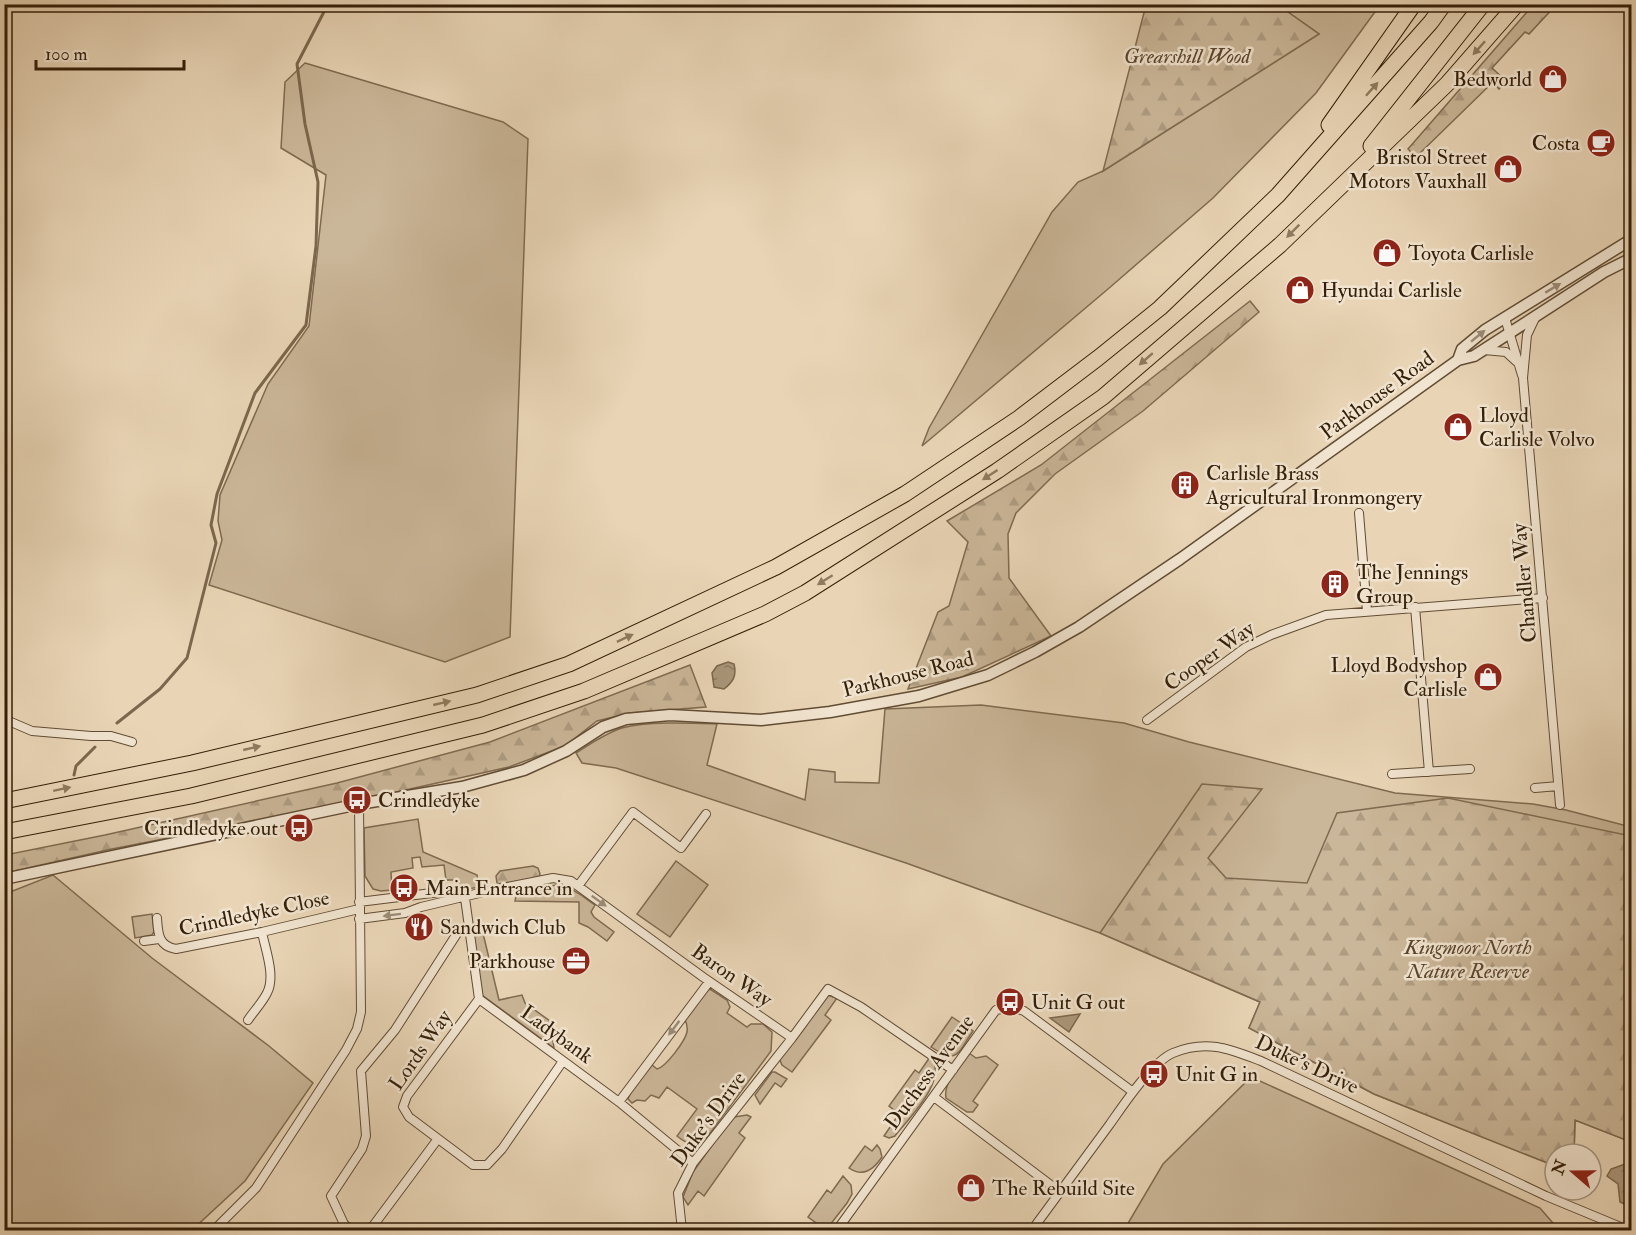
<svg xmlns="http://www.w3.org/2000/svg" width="1636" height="1235" viewBox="0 0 1636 1235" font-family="'IM FELL Double Pica',serif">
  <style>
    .green { fill: #cab698; stroke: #7f6a50; stroke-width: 1.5 }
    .forest { fill: url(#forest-firs); stroke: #7f6a50; stroke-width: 1.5 }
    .water { fill: url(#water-ripples); stroke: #7b674d; stroke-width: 1.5 }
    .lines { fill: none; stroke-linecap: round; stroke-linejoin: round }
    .stream { stroke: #7b674d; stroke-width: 3 }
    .minor-casing { stroke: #614c34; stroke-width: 10 }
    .tertiary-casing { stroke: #614c34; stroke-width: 13 }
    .motorway-casing { stroke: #341f08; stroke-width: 17 }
    .minor { stroke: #f1e4d0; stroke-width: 8 }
    .tertiary { stroke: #f1e4d0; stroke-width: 10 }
    .motorway { stroke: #e9d5b6; stroke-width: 15 }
    .oneway { fill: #8e7a5f }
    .oneway2 { fill: #9c8b76 }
    .labels { text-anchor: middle; stroke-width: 5; stroke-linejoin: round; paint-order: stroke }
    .park-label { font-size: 21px; font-style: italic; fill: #5a452c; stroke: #f1e4d0 }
    .poi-label { font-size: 21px; fill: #341f08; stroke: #f1e4d0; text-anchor: start }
    .street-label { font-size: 21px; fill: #341f08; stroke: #f1e4d0 }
  </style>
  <defs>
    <pattern id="forest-firs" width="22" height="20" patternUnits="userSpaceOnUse" patternTransform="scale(1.5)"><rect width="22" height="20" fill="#cab698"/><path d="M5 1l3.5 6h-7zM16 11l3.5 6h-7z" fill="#ae9c82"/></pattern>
    <pattern id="water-ripples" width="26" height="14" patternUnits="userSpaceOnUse" patternTransform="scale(1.5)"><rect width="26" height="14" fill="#ab977b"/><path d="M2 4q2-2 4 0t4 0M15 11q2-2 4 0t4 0" fill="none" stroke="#8c7b63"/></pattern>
  </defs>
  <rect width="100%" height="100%" fill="#e9d5b6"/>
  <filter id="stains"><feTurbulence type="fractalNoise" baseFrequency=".00333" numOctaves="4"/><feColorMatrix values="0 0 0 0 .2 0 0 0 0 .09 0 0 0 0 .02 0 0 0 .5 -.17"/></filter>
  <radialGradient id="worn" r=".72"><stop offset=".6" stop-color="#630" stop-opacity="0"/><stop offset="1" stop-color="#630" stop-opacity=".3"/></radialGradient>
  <path class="green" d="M1278 5H1380L1316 93 1213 198 1108 289 922 446 929 428 1052 212 1078 182 1103 171 1319 34Z
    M305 63 503 122 528 139 510 637 445 662 209 585 222 540 218 521 220 495 268 384 309 326 326 175 281 148 285 82Z
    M981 705 1124 723 1189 742 1395 793 1533 804 1566 810 1631 827V1142L1575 1120 1574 1154H1555V1166L1374 1094 1249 1028 1260 1002 1100 933 906 863 616 768 582 763 576 753C590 744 606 733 622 728 647 721 690 723 717 724L707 765 805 800 809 769 835 772V782L879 783 885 709Z
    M418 819 423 852 477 875 479 887 463 890 454 880H446L444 865 422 867 420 857 412 858 413 868 391 872 392 890 381 891 373 889 365 876 364 828Z
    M676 861 708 885 670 937 637 914Z
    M53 875 152 958 269 1046 313 1083 245 1181 192 1230H5V894Z
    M556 885C571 886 582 896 595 905L591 912 594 917 614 932 607 941 588 927 579 923V902L515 901 517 892Z
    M152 914 154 932 152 935 135 938 132 917Z
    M481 925 499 1000 522 995 525 1003 550 1021 554 1048 482 995 472 927Z
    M710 989 727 1000 730 1007 727 1013 747 1027 751 1024H763L772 1032 771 1051 705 1140C694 1148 687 1144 677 1136L697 1109 667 1087 659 1098 651 1095 645 1101 637 1100 632 1103 628 1099 630 1094 651 1064 657 1069C666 1067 685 1041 687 1032 688 1026 687 1023 684 1018L703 993Z
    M827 995 837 998 825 1015 831 1020 792 1072 782 1065 779 1058Z
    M952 1017 973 1031C957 1054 958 1065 931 1047Z
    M969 1053 976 1058 986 1056 998 1065 973 1101 978 1105 973 1112H967L946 1098C943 1082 960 1065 969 1053Z
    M930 1057C950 1078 909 1118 895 1136L889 1138 884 1136 899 1114 889 1106 915 1070 919 1073Z
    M772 1072H775L787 1079 781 1087 775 1083 760 1104 755 1095Z
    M1251 1077 1540 1208 1559 1230H1124L1163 1164Z
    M747 1115 751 1117 739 1133 745 1138 704 1196 698 1191 688 1205 683 1197 693 1172 728 1123 734 1117Z
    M877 1145 880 1149 882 1157C874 1169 863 1178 849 1168L865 1146 872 1151Z
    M843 1176 851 1185 852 1194 847 1203 826 1230 808 1217 827 1190 831 1193Z"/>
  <path class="forest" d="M1146 5H1278L1319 34 1103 171Z
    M1533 5H1556L1529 34 1525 32 1492 68 1506 81 1499 89 1493 82 1416 157 1408 149Z
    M1250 301 1259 312 1143 411 1055 474 1016 513 1008 534 1009 578 1051 636 962 677 908 689 938 612 949 606 968 542 947 521 1041 465Z
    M690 665 706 707 630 713 597 721 565 746 509 767 329 807 112 849 5 873V855L105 835 337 783 490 742Z
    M1202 784 1262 789 1208 858 1226 878 1307 883 1337 813 1448 798 1631 836V1142L1575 1120 1574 1154H1555V1166L1374 1094 1249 1028 1260 1002 1100 933Z
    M533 866 538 868 540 874 538 879 502 885 497 883 496 876 500 871Z"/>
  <path class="water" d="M728 662 734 664C737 676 733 682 724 689L714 687 712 673 717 666Z
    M1080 1014 1069 1032 1050 1018Z
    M1625 1164 1631 1165V1207L1620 1202 1618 1184 1607 1176 1611 1169Z"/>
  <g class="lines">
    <path class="stream" d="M117 723 160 689 187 658 216 543 211 525 217 494 255 393 306 325 316 246 318 182 305 124 297 64 328 4
      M74 775 76 766 95 747"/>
    <g class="minor-casing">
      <path id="minor" d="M1536 316 1527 335 1523 378 1560 805
        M1505 318 1522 375
        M1484 350 1506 352 1517 362
        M1359 513 1367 611
        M1415 607 1429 772
        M4 719 32 731 91 736H111L132 742
        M1147 720 1246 647 1271 635 1326 615 1543 598
        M1392 774 1470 769
        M1535 788 1558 786
        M578 886 633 812 681 848 706 814
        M465 898 479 999 619 1102 693 1163
        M359 902 448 891 465 897
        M157 918C158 933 158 946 176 949L262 932 359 909
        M359 919 405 913 421 907 492 890 553 878 571 881 703 977 792 1038 828 989 861 1007 953 1070
        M144 941 159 939
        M479 999 407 1096 403 1107 409 1117 473 1165H487L502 1149 563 1061
        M248 1020C254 1011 262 1003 267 993 276 976 265 949 262 932
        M934 1097 1060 1192
        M619 1102 709 982
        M214 1230 256 1188 346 1050 357 1029 361 1012 359 804
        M351 1230 344 1224 331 1196 362 1149 366 1136 361 1071 395 1030 458 932 469 928
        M370 1230 437 1140
        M682 1230 678 1193 693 1163 792 1038
        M837 1230 996 1010 1012 1007 1024 1011 1133 1092
        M1032 1230C1058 1195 1084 1159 1110 1124 1124 1104 1152 1062 1173 1053 1207 1039 1230 1049 1261 1061L1546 1196 1628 1230"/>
    </g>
    <g class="tertiary-casing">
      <path id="tertiary" d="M1458 360 1462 349 1485 330 1632 239
        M4 879 359 804 462 787 524 770 566 751 603 727 626 719 670 715 761 720 830 712 919 696 988 675 1035 652 1079 627 1180 559 1458 360 1474 356 1604 272 1632 258"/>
    </g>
    <g class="motorway-casing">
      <path id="motorway" d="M1329 125 1414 4
        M1371 146 1483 4
        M4 801 192 763 477 695 569 664 776 567 905 494 1019 418 1098 358 1160 308 1278 195 1431 22 1444 4
        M4 832 191 796 483 725 584 691 765 614 805 593 997 471 1103 397 1280 245 1447 84 1517 4"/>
    </g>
    <use href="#minor" class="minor"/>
    <use href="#tertiary" class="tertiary"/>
    <use href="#motorway" class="motorway"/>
  </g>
  <defs><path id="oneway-solid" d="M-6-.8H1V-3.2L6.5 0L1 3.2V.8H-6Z" transform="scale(1.5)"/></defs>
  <g class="oneway">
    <use href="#oneway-solid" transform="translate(1479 48) rotate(132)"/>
    <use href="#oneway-solid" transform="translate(1372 89) rotate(-48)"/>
    <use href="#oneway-solid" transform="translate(1293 231) rotate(135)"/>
    <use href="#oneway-solid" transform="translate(1146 359) rotate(139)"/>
    <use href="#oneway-solid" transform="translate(990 475) rotate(147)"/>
    <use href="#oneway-solid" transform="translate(825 580) rotate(148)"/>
    <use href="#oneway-solid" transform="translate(625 638) rotate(-25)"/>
    <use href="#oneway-solid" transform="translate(442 703) rotate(-13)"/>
    <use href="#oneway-solid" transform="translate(252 748) rotate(-13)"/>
    <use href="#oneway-solid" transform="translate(62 789) rotate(-12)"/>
  </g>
  <g class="oneway2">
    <use href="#oneway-solid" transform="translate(1553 288) rotate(-31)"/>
    <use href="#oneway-solid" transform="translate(1478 336) rotate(-39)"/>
    <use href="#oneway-solid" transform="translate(599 901) rotate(36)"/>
    <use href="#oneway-solid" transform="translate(392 915) rotate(173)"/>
    <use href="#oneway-solid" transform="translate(674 1028) rotate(127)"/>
  </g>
  <defs>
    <g id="shop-disc" transform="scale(1.5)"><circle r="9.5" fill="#8f2418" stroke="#f1e4d0"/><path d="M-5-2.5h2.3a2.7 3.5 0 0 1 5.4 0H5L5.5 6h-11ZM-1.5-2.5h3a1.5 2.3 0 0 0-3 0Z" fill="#fff"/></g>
    <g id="cafe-disc" transform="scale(1.5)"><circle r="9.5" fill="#8f2418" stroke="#f1e4d0"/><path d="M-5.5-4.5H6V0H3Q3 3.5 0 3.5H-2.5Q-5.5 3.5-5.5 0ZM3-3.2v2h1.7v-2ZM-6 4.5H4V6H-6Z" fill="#fff"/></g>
    <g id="building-disc" transform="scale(1.5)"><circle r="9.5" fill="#8f2418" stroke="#f1e4d0"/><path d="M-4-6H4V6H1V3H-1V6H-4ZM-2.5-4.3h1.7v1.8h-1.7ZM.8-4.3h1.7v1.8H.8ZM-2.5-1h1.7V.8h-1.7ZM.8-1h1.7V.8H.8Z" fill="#fff"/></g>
    <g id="bus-disc" transform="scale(1.5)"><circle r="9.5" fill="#8f2418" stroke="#f1e4d0"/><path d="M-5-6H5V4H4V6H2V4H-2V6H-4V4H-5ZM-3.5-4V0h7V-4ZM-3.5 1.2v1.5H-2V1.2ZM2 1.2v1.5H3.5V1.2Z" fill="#fff"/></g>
    <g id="restaurant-disc" transform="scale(1.5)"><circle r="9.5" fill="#8f2418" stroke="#f1e4d0"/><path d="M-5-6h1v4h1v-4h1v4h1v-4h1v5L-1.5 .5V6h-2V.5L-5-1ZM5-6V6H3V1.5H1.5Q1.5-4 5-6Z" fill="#fff"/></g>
    <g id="office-disc" transform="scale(1.5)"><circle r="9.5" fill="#8f2418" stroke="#f1e4d0"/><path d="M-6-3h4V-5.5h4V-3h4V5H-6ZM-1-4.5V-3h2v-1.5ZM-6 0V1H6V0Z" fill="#fff"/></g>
  </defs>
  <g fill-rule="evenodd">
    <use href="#shop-disc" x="1553" y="79"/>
    <use href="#cafe-disc" x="1601" y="143"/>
    <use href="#shop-disc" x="1508" y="169"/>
    <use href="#shop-disc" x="1387" y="253"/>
    <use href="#shop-disc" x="1300" y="290"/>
    <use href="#shop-disc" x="1458" y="427"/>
    <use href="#building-disc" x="1185" y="485"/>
    <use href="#building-disc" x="1335" y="584"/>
    <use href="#shop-disc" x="1488" y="677"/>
    <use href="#bus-disc" x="357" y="800"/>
    <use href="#bus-disc" x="299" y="828"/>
    <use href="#bus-disc" x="404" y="888"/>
    <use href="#restaurant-disc" x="419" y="927"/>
    <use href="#office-disc" x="576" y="961"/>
    <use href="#bus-disc" x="1010" y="1002"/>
    <use href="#bus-disc" x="1154" y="1074"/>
    <use href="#shop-disc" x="971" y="1188"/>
  </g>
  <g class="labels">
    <g class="park-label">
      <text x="1187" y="63">Grearshill Wood</text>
      <text x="1468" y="954">Kingmoor North<tspan x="1468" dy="24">Nature Reserve</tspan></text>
    </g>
    <g class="poi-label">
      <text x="1532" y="86" text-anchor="end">Bedworld</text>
      <text x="1580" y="150" text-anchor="end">Costa</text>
      <text x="1487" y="164" text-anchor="end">Bristol Street<tspan x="1487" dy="24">Motors Vauxhall</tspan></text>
      <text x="1408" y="260">Toyota Carlisle</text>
      <text x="1321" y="297">Hyundai Carlisle</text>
      <text x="1479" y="422">Lloyd<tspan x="1479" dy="24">Carlisle Volvo</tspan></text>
      <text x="1206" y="480">Carlisle Brass<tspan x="1206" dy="24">Agricultural Ironmongery</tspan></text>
      <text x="1356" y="579">The Jennings<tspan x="1356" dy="24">Group</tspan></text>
      <text x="1467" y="672" text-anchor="end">Lloyd Bodyshop<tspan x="1467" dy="24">Carlisle</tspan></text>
      <text x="378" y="807">Crindledyke</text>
      <text x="278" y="835" text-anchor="end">Crindledyke out</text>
      <text x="425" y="895">Main Entrance in</text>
      <text x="440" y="934">Sandwich Club</text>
      <text x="555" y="968" text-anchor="end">Parkhouse</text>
      <text x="1031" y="1009">Unit G out</text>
      <text x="1175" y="1081">Unit G in</text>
      <text x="992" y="1195">The Rebuild Site</text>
    </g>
    <g class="street-label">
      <text transform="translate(1377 395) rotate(-36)" y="7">Parkhouse Road</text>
      <text transform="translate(1524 583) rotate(-95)" y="7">Chandler Way</text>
      <text transform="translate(1209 656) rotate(-35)" y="7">Cooper Way</text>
      <text transform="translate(908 674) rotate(-14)" y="7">Parkhouse Road</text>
      <text transform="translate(254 913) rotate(-12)" y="7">Crindledyke Close</text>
      <text transform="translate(732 975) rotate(35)" y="7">Baron Way</text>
      <text transform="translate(557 1034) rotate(36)" y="7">Ladybank</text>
      <text transform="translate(420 1050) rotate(-55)" y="7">Lords Way</text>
      <text transform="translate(1307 1064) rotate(25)" y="7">Duke's Drive</text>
      <text transform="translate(929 1072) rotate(-54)" y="7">Duchess Avenue</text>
      <text transform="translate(708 1119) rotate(-54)" y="7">Duke's Drive</text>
    </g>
  </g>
  <rect width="1636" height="1235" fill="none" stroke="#e9d5b6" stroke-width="24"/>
  <rect x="6" y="6" width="1624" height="1223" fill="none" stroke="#341f08" stroke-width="3"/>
  <rect x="12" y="12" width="1612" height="1211" fill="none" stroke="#341f08" stroke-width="1.5"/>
  <g transform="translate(1573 1172) rotate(290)"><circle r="28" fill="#f1e4d0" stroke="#a59580" stroke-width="1.5"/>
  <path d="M0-4.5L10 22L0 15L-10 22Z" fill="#8f2418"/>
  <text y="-9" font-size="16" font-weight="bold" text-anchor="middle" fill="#341f08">N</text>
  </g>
  <path d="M36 60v9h148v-9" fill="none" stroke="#341f08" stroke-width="3"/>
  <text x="45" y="60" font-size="18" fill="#341f08" stroke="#f1e4d0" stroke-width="4.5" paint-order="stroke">100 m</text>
  <rect width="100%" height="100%" filter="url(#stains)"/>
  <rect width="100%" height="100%" fill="url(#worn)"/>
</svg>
